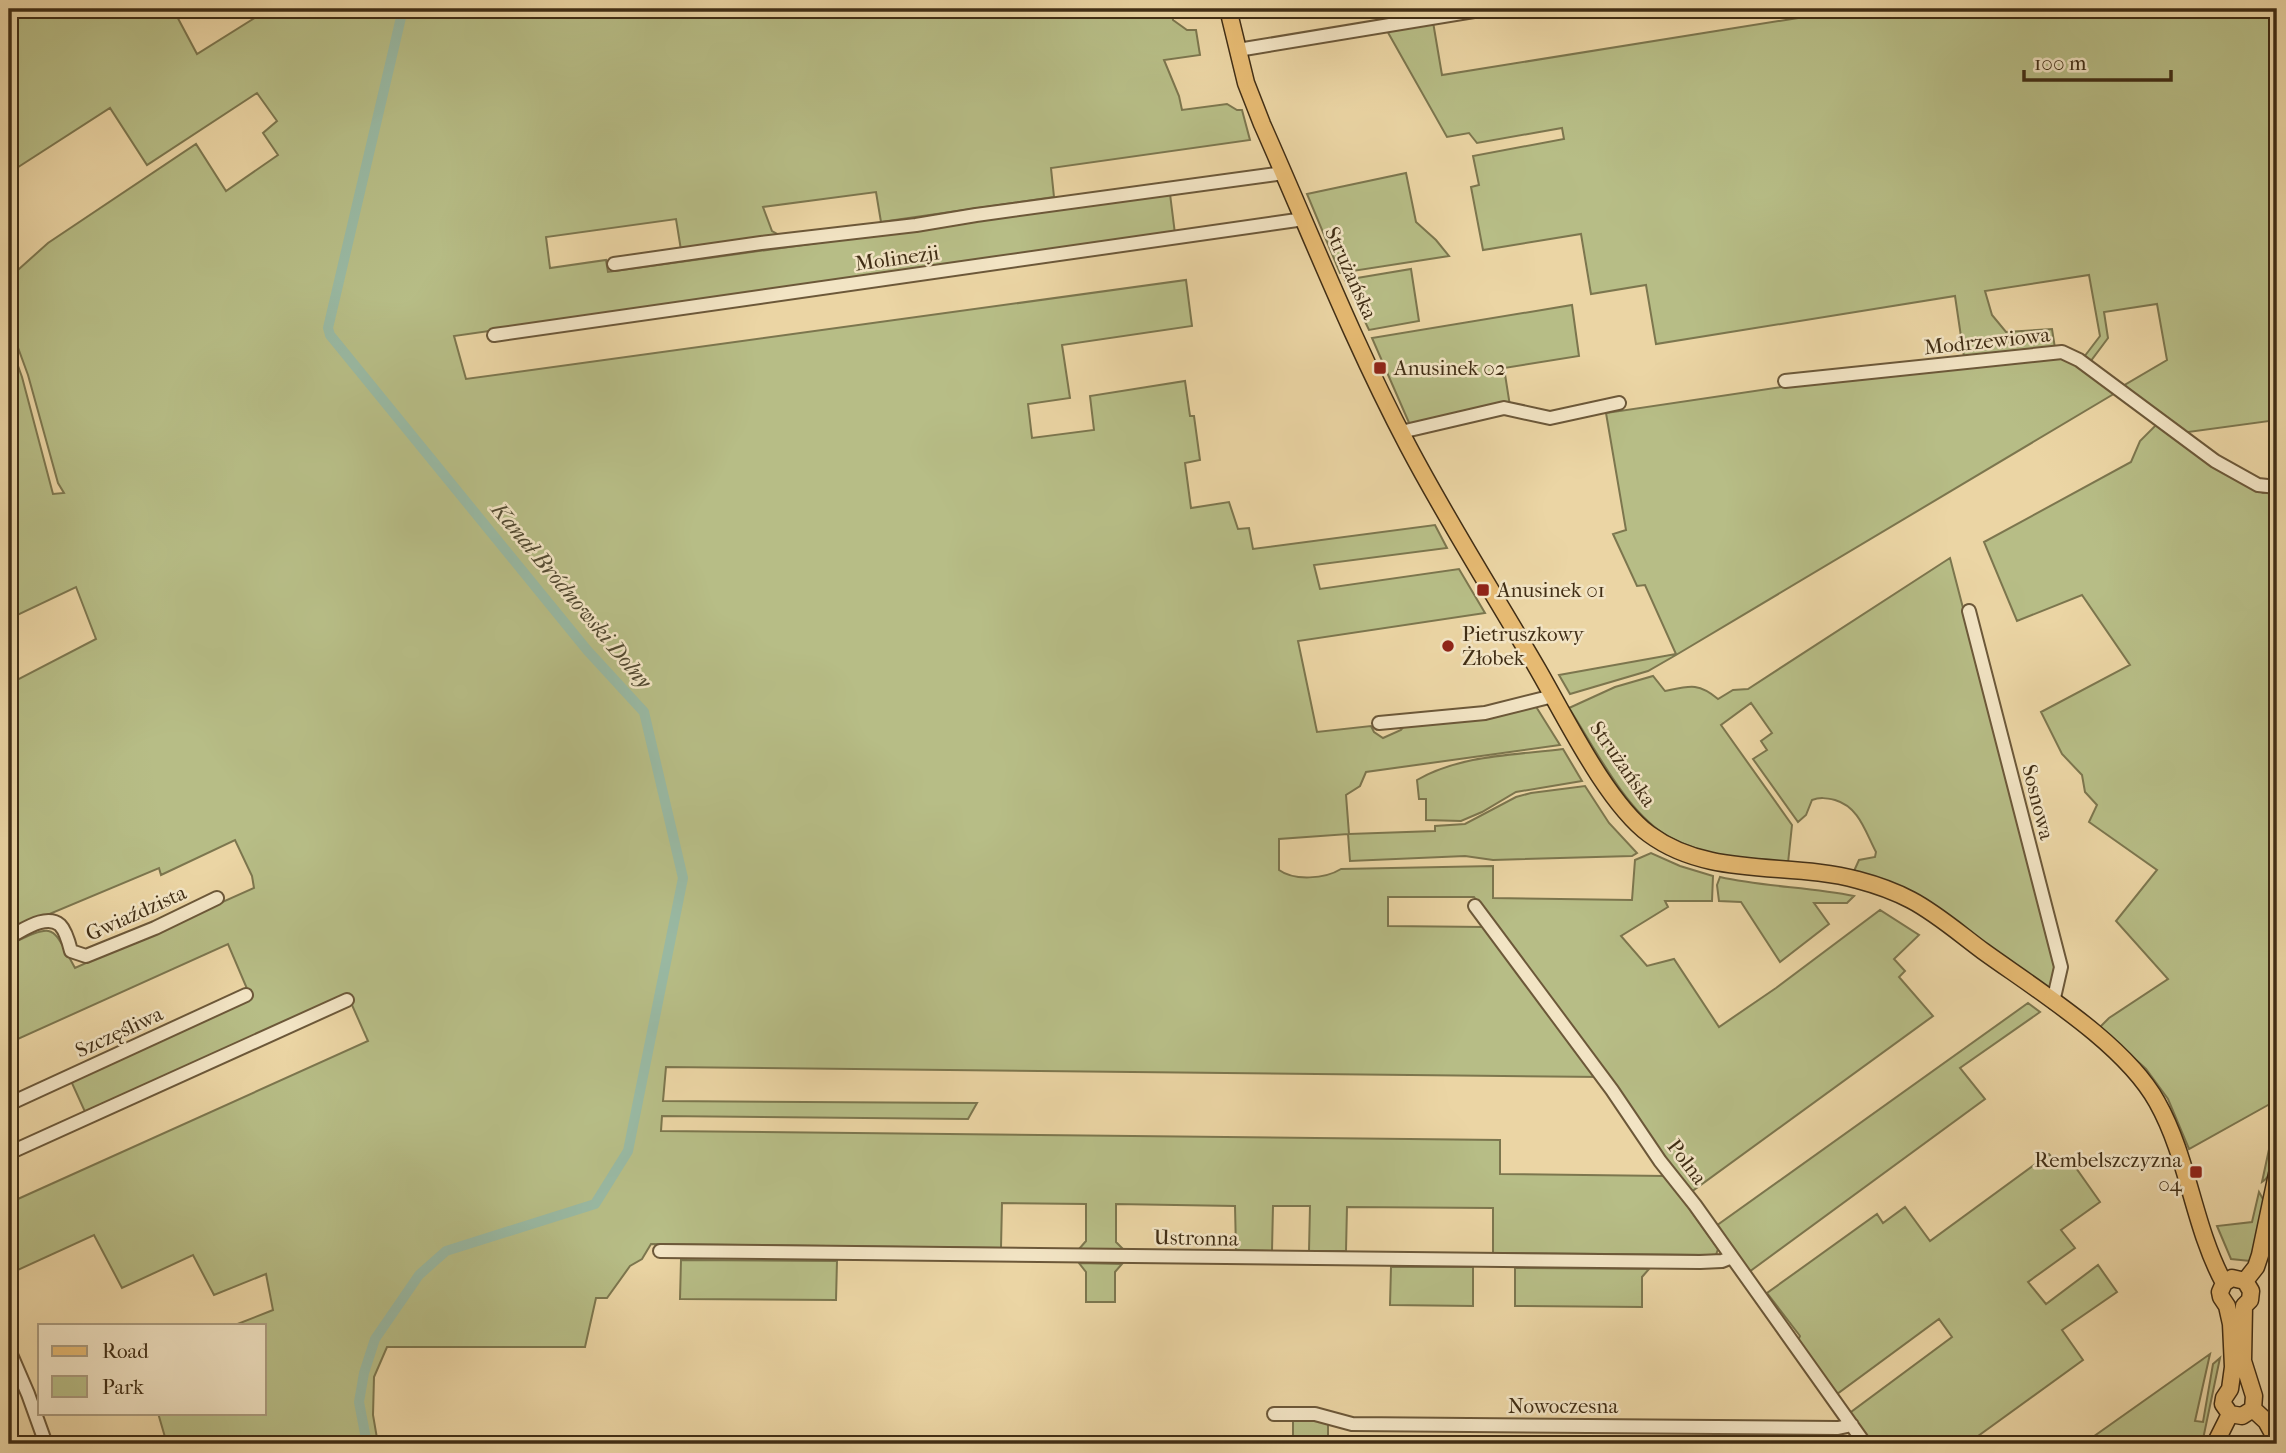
<svg xmlns="http://www.w3.org/2000/svg" width="2286" height="1453" viewBox="0 0 2286 1453" font-family="'IM FELL French Canon',serif">
  <style>
    .green { fill: #b7bd86; stroke: #7c764e; stroke-width: 2 }
    .lines { fill: none; stroke-linecap: round; stroke-linejoin: round }
    .canal { stroke: #99b9a3; stroke-width: 10 }
    .minor-casing { stroke: #6c5839; stroke-width: 16 }
    .major-casing { stroke: #412e15; stroke-width: 19 }
    .minor { stroke: #f2e4c4; stroke-width: 12 }
    .major { stroke: #e6ba72; stroke-width: 16 }
    .poi-dot { fill: #8f2418; stroke: #f2e4c4; stroke-width: 2.5 }
    .labels { text-anchor: middle; stroke-width: 5; stroke-linejoin: round; paint-order: stroke }
    .street-label { font-size: 21px; fill: #412e15; stroke: #f2e4c4 }
    .poi-label { font-size: 21px; fill: #412e15; stroke: #f2e4c4; text-anchor: start }
    .water-label { font-size: 23px; font-style: italic; fill: #534a31; stroke: #f2e4c4 }
  </style>
  <rect width="100%" height="100%" fill="#ebd5a4"/>
  <filter id="stains"><feTurbulence type="fractalNoise" baseFrequency=".00286" numOctaves="4"/><feColorMatrix values="0 0 0 0 .2 0 0 0 0 .09 0 0 0 0 .02 0 0 0 .5 -.17"/></filter>
  <radialGradient id="worn" r=".72"><stop offset=".6" stop-color="#630" stop-opacity="0"/><stop offset="1" stop-color="#630" stop-opacity=".3"/></radialGradient>
  <path class="green" d="M9 9H173L197 54 269 9H1172L1173 20 1187 30H1196L1200 55 1164 60 1179 96 1182 110 1227 104 1237 110H1242L1250 140 1051 168 1054 197 881 222 876 192 763 207 772 231 781 236 681 250 676 219 546 237 550 268 606 260 608 272 1170 194 1175 234 454 336 466 379 1186 280 1192 326 1062 345 1070 398 1028 404 1032 438 1094 430 1090 396 1185 381 1190 416H1194L1200 460 1185 463 1191 508 1229 502 1238 529 1249 528 1253 549 1435 525 1447 548 1314 565 1320 589 1459 569 1485 613 1298 641 1317 732 1371 726 1374 732 1383 738 1401 730 1405 725 1535 705 1560 745 1366 772 1360 786 1346 795 1349 834 1435 831V826L1465 824 1516 797 1531 793 1585 786 1609 823 1637 853 1632 856 1493 860 1465 856 1350 861 1348 834 1279 839V870C1294 881 1325 879 1341 869L1493 866V898L1632 900 1635 860 1651 853 1680 866 1713 876 1712 901H1665L1668 907 1621 936 1647 966 1674 959 1719 1027 1776 988 1880 910 1919 935 1894 959 1905 971 1899 977 1933 1016 1691 1192 1474 897H1388V926L1485 927 1602 1077 666 1067 663 1101 977 1103 968 1119 662 1116 661 1131 1500 1140V1174L1666 1176 1718 1249 1716 1255 1493 1253V1208L1347 1207 1346 1251H1309L1310 1206H1273L1272 1251 1236 1250 1235 1206 1116 1204V1242L1123 1249H1079L1086 1241V1204L1002 1203 1001 1248 651 1244 642 1259 630 1266 607 1298H596L585 1347H387L374 1377 373 1415 378 1444H359L358 1440 347 1444H167L158 1413H264V1325H235L273 1310 266 1274 214 1295 193 1255 122 1288 94 1235 9 1274V1203L368 1041 348 996 86 1114 71 1081 251 998 228 944 9 1043V945C57 922 51 925 75 968L254 888 252 876 235 840 161 875 159 868 9 931V684L96 639 76 587 9 619V341L22 377 53 494 64 493 58 483 28 375 9 323V278L48 243 196 144 226 191 278 155 263 133 277 121 257 93 147 165 110 108 9 173Z
    M1378 9H1466L1381 22Z
    M1854 9H2277V420L2181 433 2123 386 2167 360 2157 304 2104 312 2108 338 2090 362 2084 357 2100 336 2089 275 1985 291 1992 315 2006 332 2052 329 2055 348 1964 357 1955 296 1656 344 1646 285 1591 294 1581 234 1483 250 1471 187 1479 185 1473 156 1564 139 1562 128 1477 143 1469 133 1447 137 1386 29 1433 22 1442 75Z
    M1406 173 1416 222 1436 240 1449 256 1340 273 1307 194Z
    M1411 269 1419 321 1369 330 1345 280Z
    M1572 305 1579 356 1504 368 1510 406 1410 425 1372 338Z
    M2066 356 2117 392 1676 655 1648 671 1570 694 1559 675 1676 654 1645 585 1637 586 1613 534 1626 530 1606 413 1781 387Z
    M2157 424 2213 466 2263 493 2277 491V1100L2189 1149 2168 1099 2146 1069 2100 1027 2109 1018 2168 979 2116 921 2157 870 2089 822 2097 805 2085 792 2082 775 2062 754 2041 712 2130 665 2082 595 2017 621 1984 542 2131 462 2140 441Z
    M1950 558 2057 969 2050 991 1913 892 1854 871 1859 860 1875 857 1876 852C1865 831 1859 807 1835 800 1826 798 1820 797 1812 800L1806 815 1798 822 1753 759 1767 750 1761 741 1772 733 1751 703 1721 725 1792 825 1788 863C1746 860 1699 856 1663 833 1625 809 1593 745 1569 708L1615 687 1653 676 1665 691C1689 686 1698 682 1718 699L1733 690 1748 689Z
    M1563 749 1582 781 1516 792 1482 812 1461 821 1426 820V799H1419L1417 780C1460 755 1515 755 1563 749Z
    M1720 877C1764 887 1810 887 1854 896L1847 903H1814L1829 924 1780 962 1741 902 1719 901 1717 885Z
    M2028 1003 2040 1012 1960 1068 1985 1099 1749 1272 1716 1226Z
    M2277 1112C2277 1130 2279 1172 2262 1182Z
    M2049 1154 2061 1168 2071 1161 2100 1202 2061 1230 2075 1248 2028 1282 2046 1304 2098 1265 2117 1292 2062 1330 2083 1360 1967 1444H1871L1847 1415 1952 1337 1939 1319 1837 1394 1798 1340 1800 1336 1767 1293 1877 1214 1883 1223 1905 1207 1930 1241Z
    M2259 1192 2264 1201 2253 1254 2250 1261 2231 1259 2217 1226 2252 1222Z
    M681 1260 837 1261 836 1300 680 1299Z
    M1079 1263 1122 1264 1115 1272V1302H1086V1272Z
    M1391 1267H1473V1306L1390 1305Z
    M1515 1268 1649 1269 1642 1277V1307L1515 1306Z
    M2210 1354 2195 1421 2203 1422 2213 1364 2220 1358 2202 1444H2190V1440L2184 1444H2083Z
    M1293 1420H1319L1328 1424V1444H1293Z"/>
  <g class="lines">
    <path class="canal" d="M367 1444 359 1402 364 1373 375 1339 419 1275 446 1251 595 1204 628 1151 683 878 644 712 587 650 330 335 328 328 403 9"/>
    <g class="minor-casing">
      <path id="minor" d="M1238 50 1486 9
        M614 264 761 243 916 225 976 215 1284 173
        M494 335 1304 219
        M1785 381 2062 352 2079 360 2215 461 2258 485 2277 487
        M1401 432 1504 408 1550 418 1619 403
        M1969 611 2061 967 2053 1002
        M1379 723 1485 713 1553 696
        M1475 906 1612 1090 1660 1161 1695 1205 1865 1444
        M9 937C22 931 46 913 60 925 66 931 69 943 71 951L86 956 155 928 217 898
        M9 1104 246 995
        M9 1153 347 1000
        M660 1251 1700 1262 1722 1261 1732 1257
        M9 1350 28 1394 46 1444
        M1274 1414H1315L1352 1424 1838 1428 1852 1425"/>
    </g>
    <g class="major-casing">
      <path id="major" d="M1228 9 1246 83 1262 124C1310 232 1353 342 1408 446 1448 522 1494 594 1537 668 1565 716 1606 802 1649 834 1710 879 1789 861 1858 880 1877 885 1894 891 1911 900 1936 913 1960 934 1983 951 2037 990 2125 1044 2157 1102 2189 1159 2193 1226 2224 1283
        M2232 1278 2245 1281 2251 1291 2250 1300 2244 1306 2243 1361 2254 1396 2253 1409 2242 1416 2230 1414 2223 1404 2224 1398 2230 1389 2233 1367 2231 1324 2227 1306 2221 1297 2220 1292 2224 1283Z
        M2245 1281 2256 1267 2260 1255 2277 1174
        M2253 1409 2266 1421 2277 1441
        M2215 1444 2230 1414"/>
    </g>
    <use href="#minor" class="minor"/>
    <use href="#major" class="major"/>
  </g>
  <g class="poi-dot">
    <rect x="1373" y="361" width="14" height="14" rx="3.5"/>
    <rect x="1476" y="583" width="14" height="14" rx="3.5"/>
    <circle cx="1448" cy="646" r="7"/>
    <rect x="2189" y="1165" width="14" height="14" rx="3.5"/>
  </g>
  <g class="labels">
    <g class="street-label">
      <text transform="translate(897 258) rotate(-8)" y="7">Molinezji</text>
      <text transform="translate(1351 273) rotate(66)" y="7">Strużańska</text>
      <text transform="translate(1987 341) rotate(-6)" y="7">Modrzewiowa</text>
      <text transform="translate(1623 764) rotate(55)" y="7">Strużańska</text>
      <text transform="translate(2038 802) rotate(76)" y="7">Sosnowa</text>
      <text transform="translate(136 913) rotate(-24)" y="7">Gwiaździsta</text>
      <text transform="translate(119 1032) rotate(-25)" y="7">Szczęśliwa</text>
      <text transform="translate(1687 1162) rotate(53)" y="7">Polna</text>
      <text transform="translate(1196 1238) rotate(1)" y="7">Ustronna</text>
      <text x="1563" y="1413">Nowoczesna</text>
    </g>
    <g class="poi-label">
      <text x="1394" y="375">Anusinek 02</text>
      <text x="1497" y="597">Anusinek 01</text>
      <text x="1462" y="641">Pietruszkowy<tspan x="1462" dy="24">Żłobek</tspan></text>
      <text x="2182" y="1167" text-anchor="end">Rembelszczyzna<tspan x="2182" dy="24">04</tspan></text>
    </g>
    <g class="water-label">
      <text transform="translate(572 595) rotate(50)" y="8">Kanał Bródnowski Dolny</text>
    </g>
  </g>
  <rect width="2286" height="1453" fill="none" stroke="#ebd5a4" stroke-width="35"/>
  <rect x="10" y="10" width="2265" height="1432" fill="none" stroke="#412e15" stroke-width="3.5"/>
  <rect x="18" y="18" width="2251" height="1418" fill="none" stroke="#412e15" stroke-width="2"/>
  <rect x="38" y="1324" width="228" height="91" fill="#f2e4c4" stroke="#ab9b7e" stroke-width="2"/>
  <rect x="52" y="1346" width="35" height="10" fill="#e6ba72" stroke="#ab9b7e" stroke-width="2"/>
  <text x="102" y="1358" font-size="21" fill="#412e15">Road</text>
  <rect x="52" y="1376" width="35" height="21" fill="#b7bd86" stroke="#ab9b7e" stroke-width="2"/>
  <text x="102" y="1394" font-size="21" fill="#412e15">Park</text>
  <path d="M2024 70v10h147v-10" fill="none" stroke="#412e15" stroke-width="3.5"/>
  <text x="2034" y="70" font-size="21" fill="#412e15" stroke="#f2e4c4" stroke-width="5" paint-order="stroke">100 m</text>
  <rect width="100%" height="100%" filter="url(#stains)"/>
  <rect width="100%" height="100%" fill="url(#worn)"/>
</svg>
